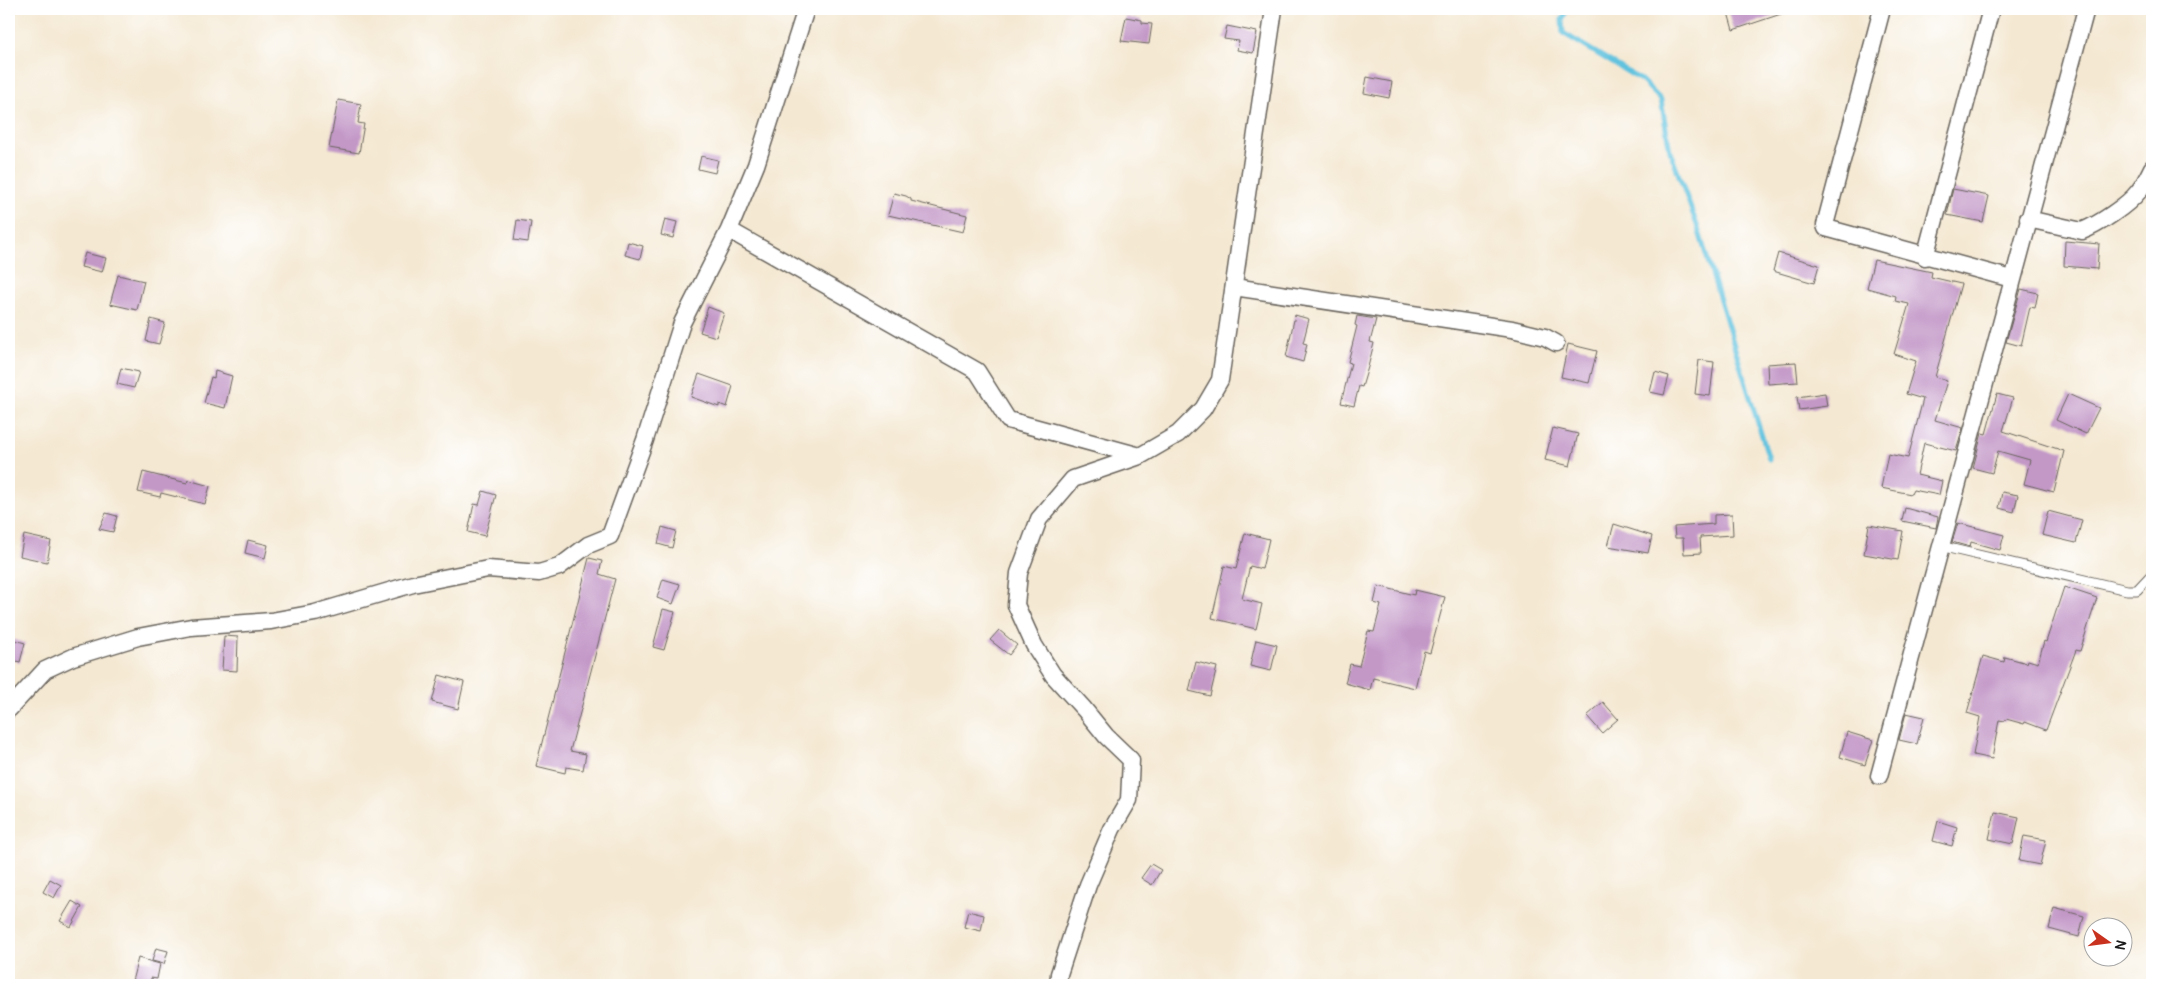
<svg xmlns="http://www.w3.org/2000/svg" width="2161" height="994" viewBox="0 0 2161 994" font-family="Pangolin,sans-serif">
  <style>
    .lines { fill: none; stroke-linecap: round; stroke-linejoin: round }
    .stream { stroke: #60c2de; stroke-width: 5 }
    .building { fill: #c398c7 }
    .lane-casing { stroke: #68635c; stroke-width: 11 }
    .street-casing { stroke: #68635c; stroke-width: 19 }
    .lane { stroke: #fff; stroke-width: 9 }
    .street { stroke: #fff; stroke-width: 16 }
  </style>
  <rect width="100%" height="100%" fill="#fff"/>
  <filter id="ink" filterUnits="userSpaceOnUse"><feTurbulence type="fractalNoise" baseFrequency=".02" numOctaves="2"/><feDisplacementMap in="SourceGraphic" scale="10" xChannelSelector="R" yChannelSelector="G"/><feConvolveMatrix kernelMatrix="1 2 1 2 8 2 1 2 1" color-interpolation-filters="sRGB"/></filter>
  <filter id="wash" filterUnits="userSpaceOnUse"><feTurbulence type="fractalNoise" baseFrequency=".0096" numOctaves="4" result="noise"/><feDisplacementMap in="SourceGraphic" scale="20" xChannelSelector="R" yChannelSelector="G"/><feGaussianBlur stdDeviation="1.12" result="paint"/><feColorMatrix in="noise" values="0 0 0 0 0 0 0 0 0 0 0 0 0 0 0 0 0 1.4 0 .05"/><feComposite in="paint" operator="in"/></filter>
  <g filter="url(#wash)">
    <rect width="100%" height="100%" fill="#f4e8d2"/>
    <g class="lines">
      <path class="stream" d="M1567 9 1562 20 1563 33 1641 80 1661 100 1670 151 1697 225 1769 459"/>
    </g>
    <g id="blocks">
      <path class="building" d="M1727 9H1789L1790 11 1733 30Z
        M1126 17 1142 20V23L1152 24 1149 44 1121 41Z
        M1227 26 1257 32 1253 53 1237 50 1239 41 1224 39Z
        M1367 77 1392 82 1389 98 1364 93Z
        M338 100 361 104 358 123 364 124 359 153 329 148Z
        M701 156 718 160 715 173 698 169Z
        M1953 189 1989 196 1983 222 1947 215Z
        M894 193 906 196 911 199V201L967 215 963 232 888 215Z
        M665 219 677 222 673 238 661 235Z
        M517 220 531 222 528 242 514 240Z
        M2065 241 2099 244 2097 269 2064 266Z
        M628 242 643 246 640 259 625 255Z
        M85 253 106 258 102 272 81 267Z
        M1778 253 1819 265 1814 283 1773 271Z
        M1874 260 1932 272 1931 277 1961 284 1935 377 1947 381 1935 420 1963 428 1956 451 1924 443 1917 475 1942 481 1939 495 1913 490 1911 494 1881 488 1888 454 1908 458 1923 399 1906 394 1916 361 1894 354 1909 304 1895 301 1896 296 1867 288Z
        M118 275 144 281 137 310 110 304Z
        M2021 289 2038 293 2035 308 2030 307 2021 346 2006 342Z
        M708 307 724 313 716 337 700 332Z
        M1295 315 1309 319 1303 343 1307 344 1303 362 1286 357Z
        M1357 316 1376 319 1370 342 1374 343 1368 367 1362 387 1359 386 1354 406 1341 403 1351 363 1348 362 1357 326 1355 325Z
        M151 319 165 323 159 344 146 341Z
        M1568 344 1597 351 1589 383 1561 377Z
        M1699 360 1714 362 1710 396 1695 394Z
        M1796 362 1798 382 1768 384 1767 364Z
        M121 368 139 372 134 388 117 384Z
        M215 371 232 376 225 408 204 403 211 377 214 378Z
        M1655 372 1669 376 1664 395 1650 392Z
        M699 374 733 386 727 407 719 404V407L691 397Z
        M1825 393 1827 406 1799 410 1797 397Z
        M1997 394 2013 398 2003 431 2064 451 2054 492 2024 484 2030 460 1998 451 1992 473 1973 468 1982 433 1986 434Z
        M2068 394 2099 408 2086 434 2056 420Z
        M1553 428 1578 434 1570 466 1545 460Z
        M143 472 187 483 188 480 210 486 205 504 161 493 160 497 138 492Z
        M483 491 496 495 485 536 468 532 474 504 479 505Z
        M2002 492 2018 495 2014 512 1999 508Z
        M1905 508 1938 517 1936 528 1902 521Z
        M2048 511 2082 520 2076 543 2042 535Z
        M106 513 117 516 113 532 99 529Z
        M1732 514 1733 535 1700 537 1701 553 1684 554 1683 538H1675L1674 527 1714 524V515Z
        M1958 523 2004 535 2000 550 1971 542 1970 547 1952 542Z
        M1614 524 1652 536 1648 553 1608 546Z
        M1869 525 1903 531 1898 560 1864 554Z
        M662 527 676 531 672 548 658 544Z
        M1245 533 1269 539 1262 569 1250 566 1242 599 1262 604 1256 629 1212 618 1224 566 1236 569Z
        M24 535 51 541 47 562 20 556Z
        M248 540 268 545 265 558 245 553Z
        M589 558 602 561 599 574 615 579 570 751 586 754 583 770 566 767 565 773 536 766Z
        M663 579 680 584 673 604 657 598Z
        M1378 586 1414 595 1415 590 1445 597 1430 653 1424 651 1415 688 1373 678 1370 690 1345 683 1350 664 1359 666 1368 631 1374 632 1381 605 1374 603Z
        M2064 587 2097 598 2080 651 2076 650 2046 730 2025 722 2024 724 2006 719 2005 721 1999 720 1992 759 1973 755 1980 717 1967 713 1983 656 2004 662 2005 657 2027 663 2028 660 2038 663 2044 641 2046 642Z
        M663 609 675 612 664 650 653 647Z
        M999 630 1017 645 1009 655 990 640Z
        M224 636 238 637 237 671 222 670Z
        M9 638 25 643 20 662 9 659Z
        M1256 640 1277 645 1271 671 1250 666Z
        M1196 662 1217 667 1210 696 1189 691Z
        M439 675 464 682 458 709 432 702Z
        M1603 702 1618 719 1602 733 1587 716Z
        M1906 713 1924 717 1917 744 1899 740Z
        M1847 732 1873 740 1865 765 1840 757Z
        M1995 812 2019 817 2013 844 1989 839Z
        M1938 821 1957 827 1952 846 1933 841Z
        M2024 836 2046 840 2040 865 2019 861Z
        M1151 864 1161 870 1152 885 1141 878Z
        M50 879 61 885 54 898 43 892Z
        M72 901 82 907 71 927 60 921Z
        M2054 908 2084 916 2079 937 2049 929Z
        M968 911 984 915 981 931 964 927Z
        M156 948 168 951 164 964 152 961Z
        M138 958 160 964 157 979 151 978 150 985H131Z"/>
    </g>
  </g>
  <g filter="url(#ink)">
    <use href="#blocks" fill-opacity="0" stroke="#68635c" stroke-width="1"/>
    <g class="lines">
      <g class="lane-casing">
        <path id="lane" d="M1940 546 2127 590H2137L2152 574"/>
      </g>
      <g class="street-casing">
        <path id="street" d="M1882 9 1825 225 1826 228 2012 279
          M2028 219 2082 231C2098 225 2128 205 2138 192 2144 185 2148 176 2152 168
          M729 230 977 371 1008 420 1140 456
          M1925 257 1991 9
          M1234 287 1512 329 1545 337 1556 343
          M9 709 45 670 73 657 138 637 191 627 271 621 315 613 413 584 488 569 539 573 559 567 588 545 610 536 645 440 682 323 729 230 756 165 806 9
          M1879 776 2086 9
          M1058 985 1059 974 1088 885 1112 829 1129 800 1131 760 1106 736 1084 709 1053 675 1034 645 1016 605 1019 573 1039 519 1073 479 1140 456 1178 434 1203 409 1220 380 1274 9"/>
      </g>
      <use href="#lane" class="lane"/>
      <use href="#street" class="street"/>
    </g>
  </g>
  <rect width="2161" height="994" fill="none" stroke="#fff" stroke-width="30"/>
  <g transform="translate(2108 942) rotate(104)"><circle r="24" fill="#ffffff" stroke="#a4a4a4"/>
  <path d="M0-4L9 19L0 12L-9 19Z" fill="#c8321e"/>
  <text y="-8" font-size="14" font-weight="bold" text-anchor="middle" fill="#1c1c1c">N</text>
  </g>
</svg>
